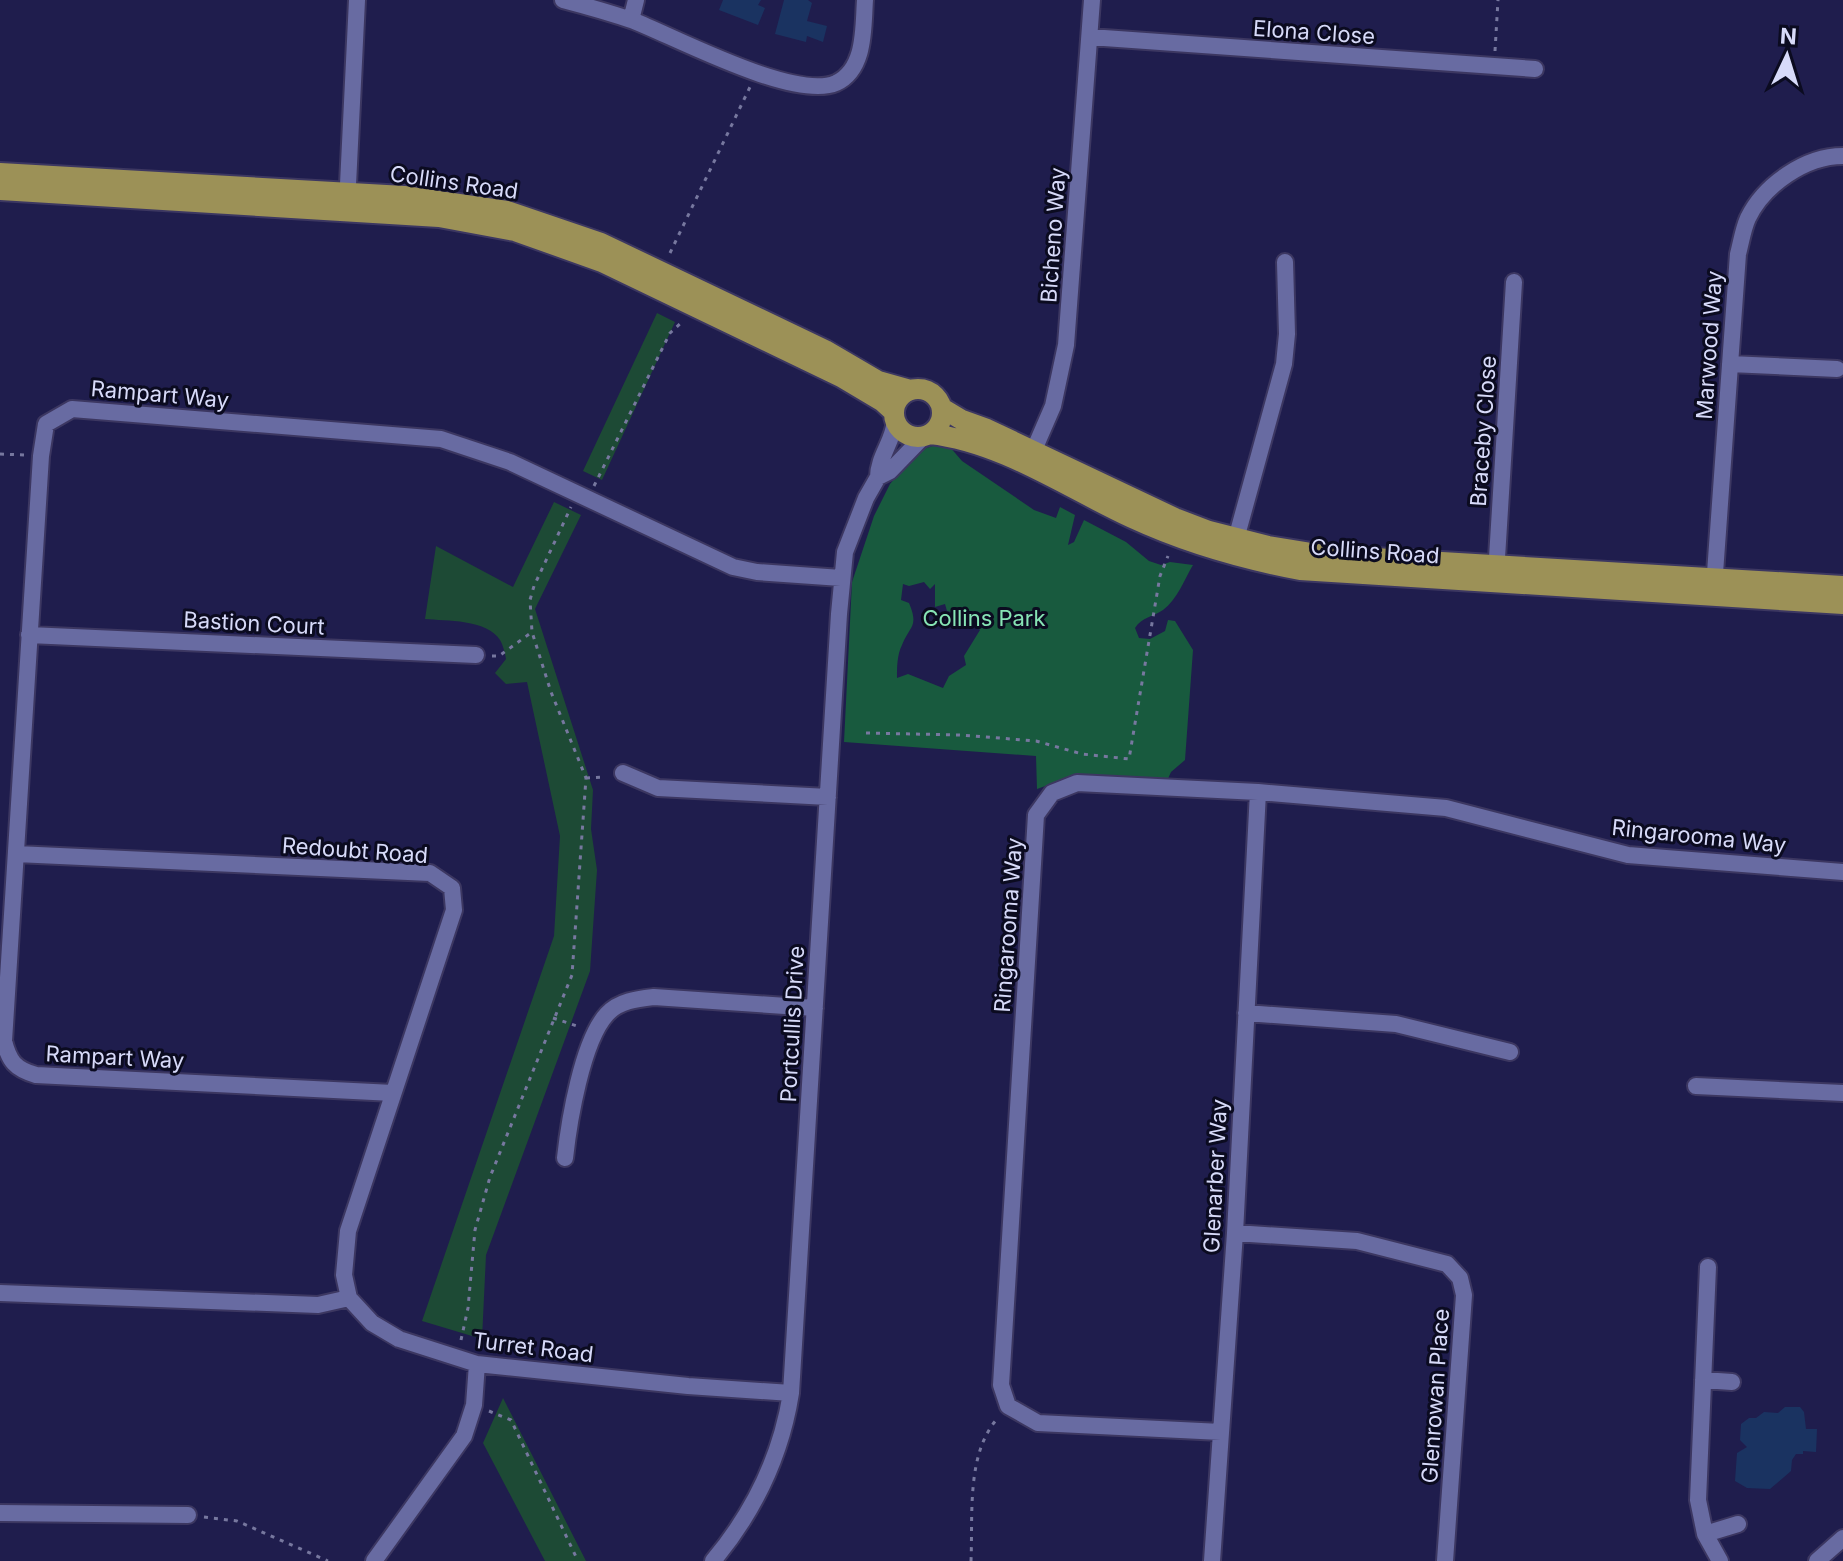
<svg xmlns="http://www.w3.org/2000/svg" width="1843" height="1561" viewBox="0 0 1843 1561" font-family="Inter,sans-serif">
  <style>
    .green { fill: #1d4a35 }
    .forest { fill: #185a3e; fill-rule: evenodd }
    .building { fill: #1a3361 }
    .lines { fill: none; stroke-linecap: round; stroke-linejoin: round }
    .minor-casing { stroke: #3c3761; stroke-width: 20 }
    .major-casing { stroke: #3c3761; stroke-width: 24 }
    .path { stroke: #77789f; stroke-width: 3; stroke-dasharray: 4 6; stroke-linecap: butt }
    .minor { stroke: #686ba2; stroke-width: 16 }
    .major { stroke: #9c9157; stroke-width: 20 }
    .labels { text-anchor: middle; stroke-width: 6; stroke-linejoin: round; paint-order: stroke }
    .street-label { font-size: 22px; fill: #d7daf9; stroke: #0b0b20 }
    .park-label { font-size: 22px; fill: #87e4b5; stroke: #0b0b20 }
  </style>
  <rect width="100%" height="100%" fill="#1f1d4d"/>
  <path class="green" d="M657 313 675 322 602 480 583 471Z
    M554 502 581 515 535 609 593 790 591 829 597 870 590 971 486 1255 482 1339 422 1321 554 936 560 836 527 682 506 684 495 673 506 659C505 653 503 645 500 640 487 619 446 621 425 619L436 546 513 587Z
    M503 1398 586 1561H545L483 1443Z"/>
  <path class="forest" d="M935 445 949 446 962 461 1034 510 1056 518 1060 507 1075 515 1068 545 1074 542 1084 520 1126 542 1149 561 1161 565 1170 562 1193 565C1184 580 1177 600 1163 610 1153 617 1142 617 1135 628L1139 638 1150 639 1165 631 1168 620 1175 621 1193 650 1185 760 1171 772 1166 783 1076 775 1037 789 1036 756 844 742 852 582 874 516 890 484 918 451ZM924 582 930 589 935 584V607L945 604 947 611 964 615 980 630 964 656 966 665 949 676 943 688 908 674 897 678C897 667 897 655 902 645 910 625 919 627 909 603L901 600 903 584 909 586Z"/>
  <path class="building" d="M723 0H761L758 5 765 8 758 25 719 10Z
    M784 0H808L812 3 807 21 827 26 823 42 807 36 806 42 775 34Z
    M1785 1407H1800L1804 1412 1806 1429H1817L1816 1452 1803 1451V1454H1796L1792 1460 1791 1471 1770 1489 1747 1488 1735 1481 1737 1453 1747 1447 1740 1440 1741 1424 1749 1418H1756L1764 1412 1778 1413Z"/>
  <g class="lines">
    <g class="minor-casing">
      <path id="minor" d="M563 0C586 6 611 13 634 21 677 38 795 101 836 83 866 69 863 27 865 0
        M631 20 636 0
        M1090 37 1535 69
        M347 205 357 0
        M1730 364 1837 369
        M1030 459 1053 406 1066 345 1092 0
        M878 477C878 457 893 442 895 421
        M1233 550 1284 364 1287 334 1285 262
        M1496 574 1514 282
        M1714 587 1738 254C1741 243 1743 229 1748 218 1764 185 1805 156 1843 156
        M29 635 476 655
        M623 773 658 788 828 797
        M16 854 430 873 452 888 454 910 348 1231 344 1275 349 1298
        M1246 1013 1396 1024 1510 1052
        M1696 1086 1843 1093
        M393 1093 36 1075C15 1069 9 1061 4 1041L41 456 46 424 72 409 441 439 510 462 733 567 757 572 841 578
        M565 1158C569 1122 582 1041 607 1014 619 1001 637 999 654 997L815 1008
        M1235 1233 1357 1241 1447 1264 1460 1278 1464 1295 1445 1561
        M1708 1267 1698 1500 1705 1534 1720 1561
        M0 1293 318 1305 349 1298 372 1323 399 1339 477 1364 688 1386 791 1393
        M1703 1380 1732 1382
        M1221 1432 1038 1423 1008 1406 1001 1385 1036 815 1052 793 1077 783 1258 792 1446 808 1628 855 1843 872
        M0 1513 188 1515
        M1705 1534 1738 1524
        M374 1561 464 1436 474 1405 477 1364
        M713 1561C754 1512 781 1456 791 1393L839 614 845 552 866 498 878 477 890 471 923 437
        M1212 1561 1235 1233 1258 792
        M1817 1561 1843 1538"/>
    </g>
    <g class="major-casing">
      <path id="major" d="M0 173 404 196 507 211 601 243 825 350 878 381 910 390
        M0 190 439 217 515 231 602 262 841 377 883 402 894 412
        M894 413a24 24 0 1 1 48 0a24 24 0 1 1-48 0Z
        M942 408 962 420 987 429 1175 518 1209 531 1268 546 1324 555 1843 586
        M930 434C1002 442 1067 488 1132 518 1186 543 1242 559 1300 570L1843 604"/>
    </g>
    <path class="path" d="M1495 51 1498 0
      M670 253 750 87
      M0 454 24 455
      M594 486 670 333 683 321
      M492 656H499L532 632
      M866 733 961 735 1036 741 1082 754 1129 759 1160 576 1168 556
      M586 778 606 777
      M553 1018 580 1027
      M461 1340 468 1308 475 1230 490 1177 572 975 586 778 551 692 532 632 530 600 534 586 571 507
      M489 1411 511 1420 578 1561
      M204 1517 237 1521 328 1561
      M971 1561C973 1515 966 1453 998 1418"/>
    <use href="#minor" class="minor"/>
    <use href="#major" class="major"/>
  </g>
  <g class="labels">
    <g class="street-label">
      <text transform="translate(1314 32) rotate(4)" y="8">Elona Close</text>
      <text transform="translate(454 182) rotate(8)" y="8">Collins Road</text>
      <text transform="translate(1053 235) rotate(-86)" y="8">Bicheno Way</text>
      <text transform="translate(1709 345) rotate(-86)" y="8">Marwood Way</text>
      <text transform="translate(160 394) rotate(5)" y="8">Rampart Way</text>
      <text transform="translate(1483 431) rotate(-86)" y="8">Braceby Close</text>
      <text transform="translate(1375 551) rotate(4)" y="8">Collins Road</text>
      <text transform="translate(254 623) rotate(3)" y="8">Bastion Court</text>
      <text transform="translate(1699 836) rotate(6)" y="8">Ringarooma Way</text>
      <text transform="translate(355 850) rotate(4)" y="8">Redoubt Road</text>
      <text transform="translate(1008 925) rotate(-86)" y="8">Ringarooma Way</text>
      <text transform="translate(792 1024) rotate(-87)" y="8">Portcullis Drive</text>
      <text transform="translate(115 1057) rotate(3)" y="8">Rampart Way</text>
      <text transform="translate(1215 1176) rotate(-87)" y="8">Glenarber Way</text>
      <text transform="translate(533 1347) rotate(7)" y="8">Turret Road</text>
      <text transform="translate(1435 1396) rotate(-86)" y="8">Glenrowan Place</text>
    </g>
    <g class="park-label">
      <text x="984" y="626">Collins Park</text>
    </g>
  </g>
  <g transform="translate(1787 56) rotate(4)" stroke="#0b0b20" stroke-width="6" paint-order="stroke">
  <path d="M0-6L14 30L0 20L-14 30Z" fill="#d7daf9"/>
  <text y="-12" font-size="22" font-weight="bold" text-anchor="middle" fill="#d7daf9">N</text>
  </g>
</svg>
